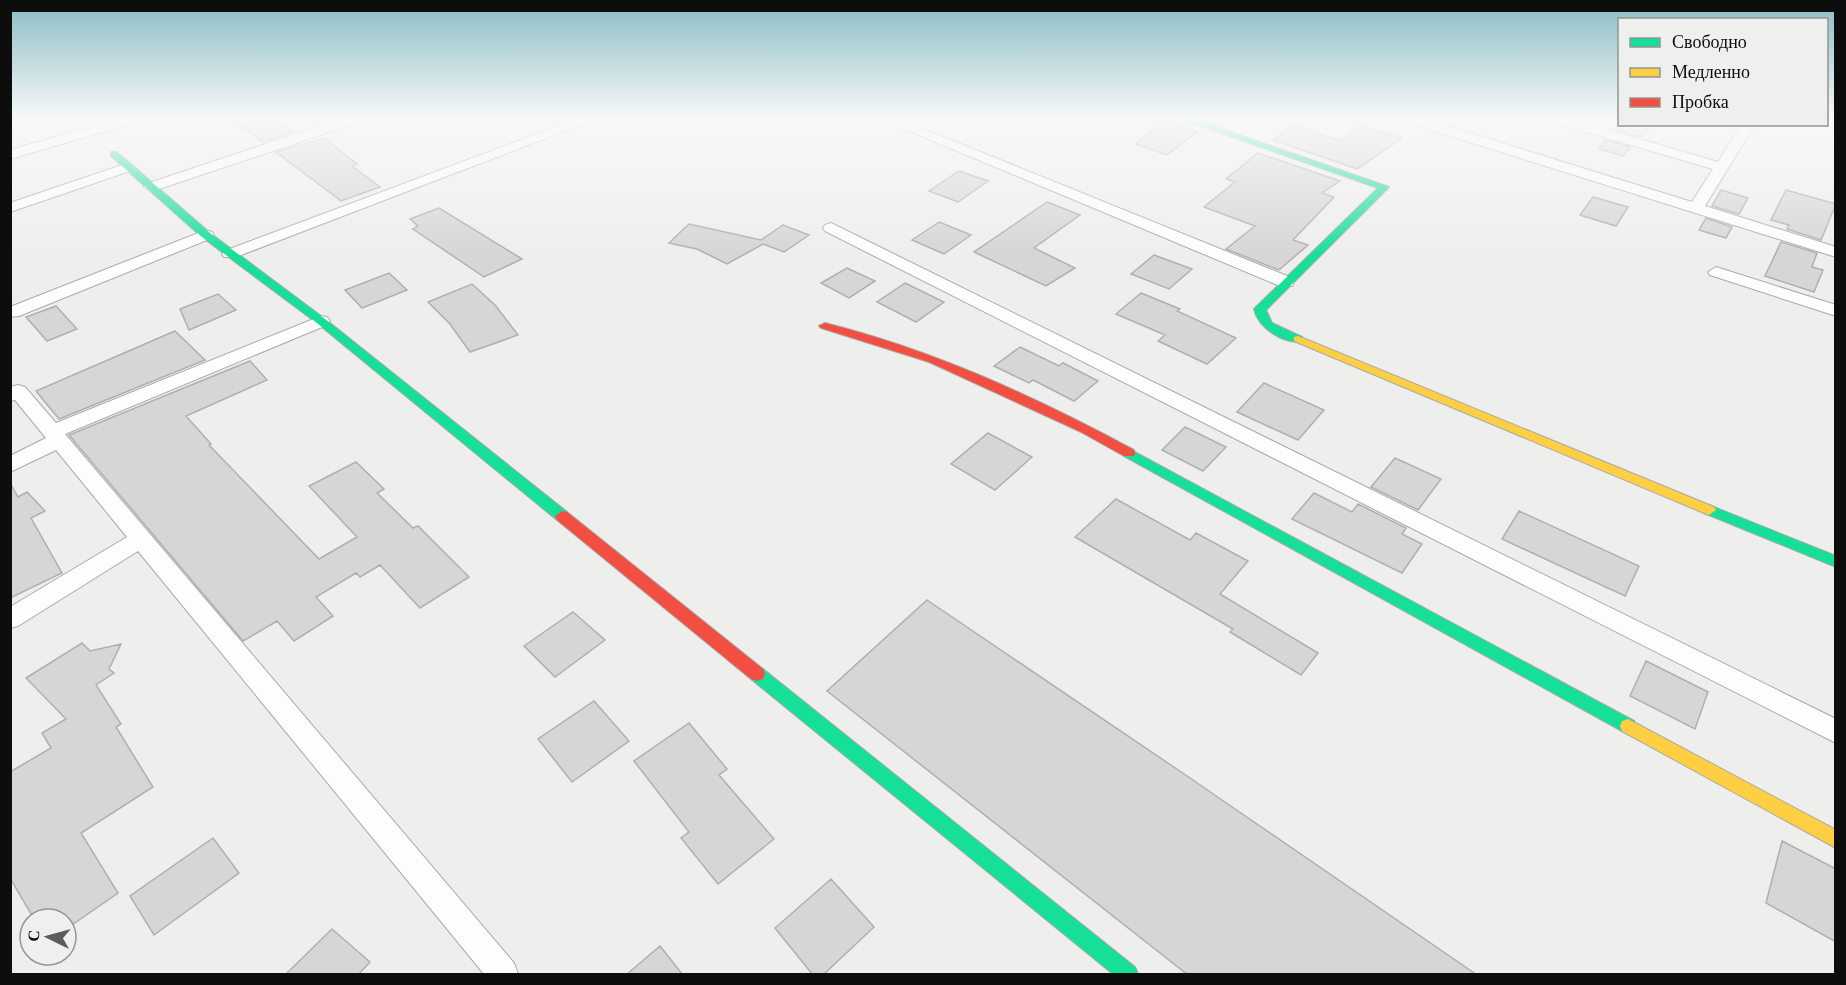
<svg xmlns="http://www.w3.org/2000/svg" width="1846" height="985" viewBox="0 0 1846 985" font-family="'Times New Roman',serif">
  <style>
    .building { fill: #d6d7d5; stroke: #afb0ae; stroke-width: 1.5 }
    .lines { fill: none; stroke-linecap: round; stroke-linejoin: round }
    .street-casing { stroke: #a9aaa8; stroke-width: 2 }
    .fast-casing { stroke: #a9aaa8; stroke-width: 2 }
    .slow-casing { stroke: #a9aaa8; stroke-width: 2 }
    .jam-casing { stroke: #a9aaa8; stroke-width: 2 }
    .street { fill: #fcfdfc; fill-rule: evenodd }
    .fast { fill: #16e098; fill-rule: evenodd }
    .slow { fill: #ffcf43; fill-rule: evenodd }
    .jam { fill: #f24e42; fill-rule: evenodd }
  </style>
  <rect width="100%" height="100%" fill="#eeefed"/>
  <path class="building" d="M228 117H272L293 132 263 142Z
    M1169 119 1171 123 1197 132 1167 155 1135 144Z
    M1618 124H1654L1641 137 1614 129Z
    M1292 125 1340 141 1359 126 1402 138 1357 169 1273 140Z
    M324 138 357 164 352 166 380 187 341 201 276 152Z
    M1606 140 1631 147 1623 156 1599 149Z
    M1258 153 1340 181 1322 193 1334 197 1293 240 1308 245 1279 270 1226 249 1255 226 1204 207 1235 182 1226 179Z
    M959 171 988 181 958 202 929 191Z
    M1721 190 1748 198 1739 214 1712 206Z
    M1786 190 1836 204 1821 240 1787 229 1789 225 1771 220Z
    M1593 197 1628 207 1616 226 1580 215Z
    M1047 202 1080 215 1034 248 1075 268 1046 286 974 252Z
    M439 208 522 259 484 277 413 229 418 226 410 219Z
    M1706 218 1732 227 1726 238 1699 230Z
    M939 222 971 235 944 254 912 240Z
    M689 224 761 240 783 225 809 235 784 252 763 244 727 264 697 249 669 243Z
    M1781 242 1817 253 1812 267 1823 270 1814 292 1765 276Z
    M1154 255 1192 269 1169 289 1131 274Z
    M847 268 875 281 849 298 821 283Z
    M389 273 407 290 362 308 345 290Z
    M905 283 944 302 916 322 877 302Z
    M472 284 495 305 518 335 470 352 450 324 428 302Z
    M1141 293 1180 309 1177 311 1236 338 1207 364 1158 341 1165 335 1116 314Z
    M218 294 236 310 189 330 180 309Z
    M56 306 77 329 47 341 26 317Z
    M175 331 205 360 59 419 36 391Z
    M1020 347 1059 366 1063 363 1098 381 1074 401 1033 380 1029 383 994 366Z
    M250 361 267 380 186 416 211 444 209 445 319 559 357 537 309 486 356 462 384 489 377 493 413 528 418 526 469 577 420 608 380 565 360 577 356 573 316 597 333 616 294 641 277 621 243 641 69 435Z
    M1264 383 1324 410 1298 440 1237 412Z
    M1185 427 1226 447 1203 471 1162 450Z
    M988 433 1032 457 995 490 951 464Z
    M1395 458 1441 479 1418 510 1371 487Z
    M10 483 18 497 27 492 45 511 31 518 62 573 10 598Z
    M1314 493 1352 512 1358 504 1406 528 1402 534 1422 544 1402 573 1292 519Z
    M1116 499 1190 540 1196 533 1248 561 1220 594 1318 653 1301 675 1230 632 1233 629 1075 537Z
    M1519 511 1639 566 1625 596 1502 539Z
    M927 600 1190 778 1477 975H1188L827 691Z
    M573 612 605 640 555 677 524 646Z
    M82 643 90 651 121 644 109 669 114 673 96 685 121 724 116 727 153 787 81 833 118 893 66 929V919H34L10 878V772L51 748 42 733 66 719 26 678Z
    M1646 661 1708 692 1695 729 1630 696Z
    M594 701 629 741 572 782 538 739Z
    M689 723 727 769 719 775 774 839 718 884 681 838 689 832 634 761Z
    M213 838 239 873 154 935 130 896Z
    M1782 841 1836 869V942L1766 903Z
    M831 879 874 927 823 975H813L775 928Z
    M332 929 370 962 358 975H285Z
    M660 946 683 975H626Z"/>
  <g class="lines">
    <g class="street-casing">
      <path id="street" d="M124 117H145L144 120 10 159V150Z
        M346 117H366L365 120 156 190 151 191 144 187 146 184Z
        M582 117H601L236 257H224L222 254 224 251Z
        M876 117H894L1292 278 1294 282 1292 286H1280Z
        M1398 117H1418L1692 202 1713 169 1545 120 1544 117H1565L1718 162 1742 124H1755L1705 206 1836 247V257L1399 120Z
        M128 163 135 167 133 170 10 212V203Z
        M831 223 1836 719V743L825 231 823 228 825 225Z
        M206 230 212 232 214 235 212 238 19 316 10 317V307Z
        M1716 267 1836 305V316L1710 275 1708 272Z
        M321 316 327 317 330 321 327 325 65 434 514 963 518 974H484L138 551 18 626 10 628V607L127 537 56 450 10 472V456L46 438 15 400 10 401V387L18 385 25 387 56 423Z"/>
    </g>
    <g class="fast-casing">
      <path id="fast" d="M1175 117H1188L1389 187 1266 310 1272 323 1302 337V341C1283 345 1258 327 1254 309L1378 188Z
        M111 152H117L210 233 325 319 567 512 569 516 567 520H557L317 323 202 237 111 156Z
        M1129 449 1634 721 1636 726 1634 731 1628 733 1622 731 1124 456 1123 453Z
        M1709 505 1836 556V567L1704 513 1702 510 1704 507Z
        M757 667 763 669 1135 967 1138 974H1113L751 679 749 674 751 669Z"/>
    </g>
    <g class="slow-casing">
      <path id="slow" d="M1298 336 1714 507 1716 510 1709 515 1704 513 1294 341V337Z
        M1628 719 1836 830V848L1622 731 1620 726 1622 721Z"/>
    </g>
    <g class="jam-casing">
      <path id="jam" d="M825 323C933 350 1036 397 1134 450L1135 453 1134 456H1124L1081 432 929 362 821 328 819 326Z
        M562 511 567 512 763 669 765 674 763 679 757 681 751 679 557 520 555 516Z"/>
    </g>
    <use href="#street" class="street"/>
    <use href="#fast" class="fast"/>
    <use href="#slow" class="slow"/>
    <use href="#jam" class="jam"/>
  </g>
  <linearGradient id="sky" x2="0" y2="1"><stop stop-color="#89bcc5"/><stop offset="0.46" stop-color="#f7f8f7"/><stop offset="1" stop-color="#f7f8f7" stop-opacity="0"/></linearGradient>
  <rect width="1846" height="255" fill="url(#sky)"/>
  <rect width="1846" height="985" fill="none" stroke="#0c0d0c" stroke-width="24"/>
  <rect x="1618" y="18" width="210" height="108" fill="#edf0ec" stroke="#939592" stroke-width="1.5"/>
  <rect x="1630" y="38" width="30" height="9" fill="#16e098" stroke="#939592" stroke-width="1.5"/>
  <text x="1672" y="48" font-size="18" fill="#0c0d0c">Свободно</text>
  <rect x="1630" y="68" width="30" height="9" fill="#ffcf43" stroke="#939592" stroke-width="1.5"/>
  <text x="1672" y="78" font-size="18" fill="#0c0d0c">Медленно</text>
  <rect x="1630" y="98" width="30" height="9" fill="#f24e42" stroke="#939592" stroke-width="1.5"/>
  <text x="1672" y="108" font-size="18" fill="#0c0d0c">Пробка</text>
  <g transform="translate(48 937) rotate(275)"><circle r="28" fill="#edf0ec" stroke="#939592" stroke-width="1.5"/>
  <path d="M0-4.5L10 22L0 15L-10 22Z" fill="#5b5c5b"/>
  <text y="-9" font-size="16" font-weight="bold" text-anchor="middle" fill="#0c0d0c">С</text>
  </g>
</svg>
